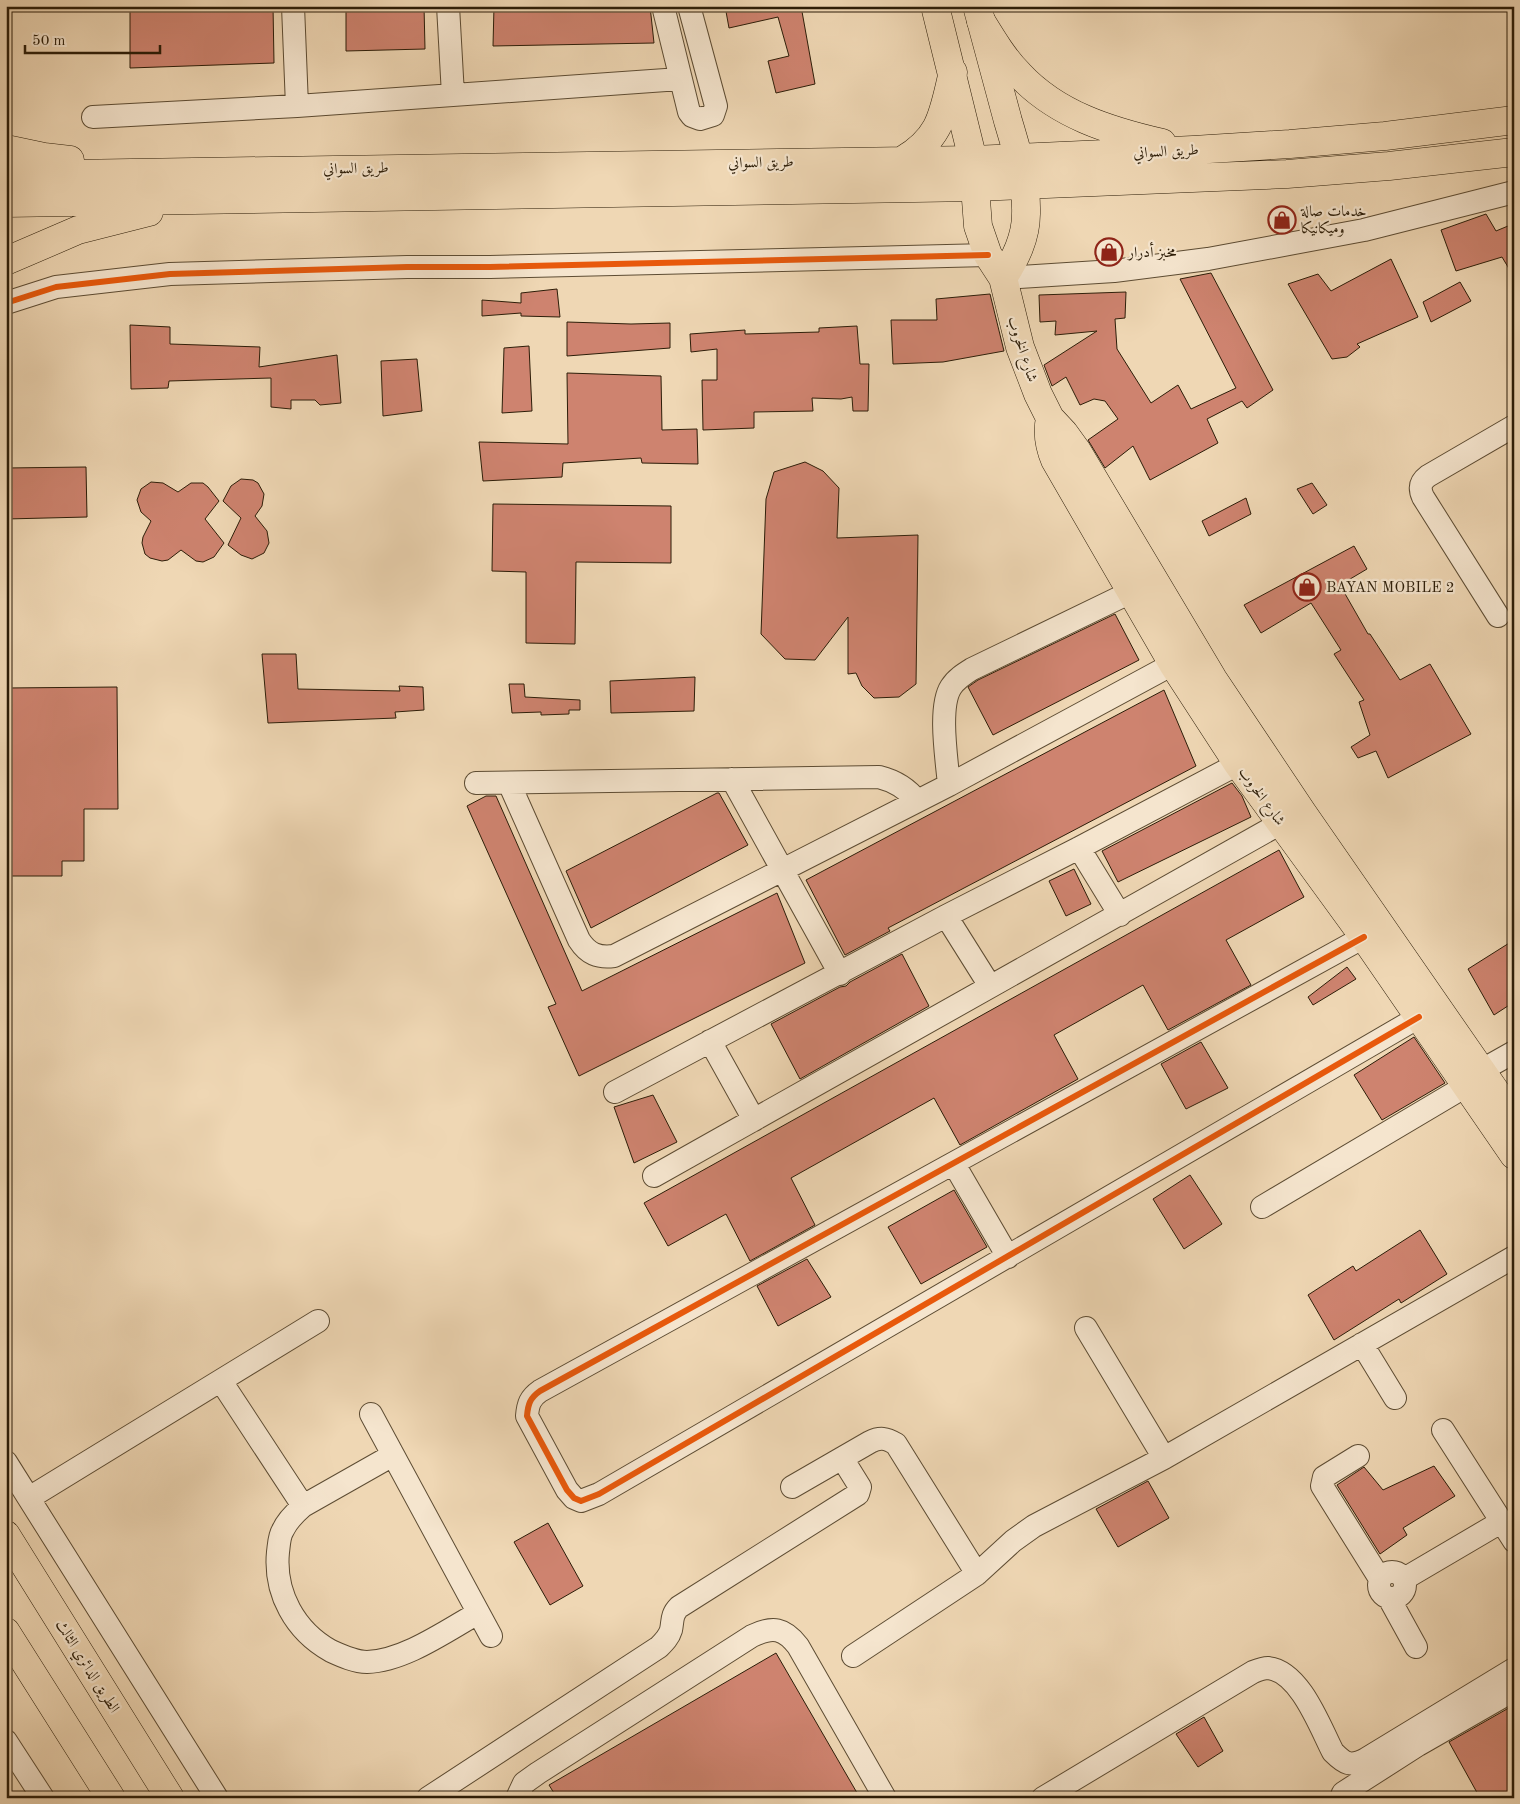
<svg xmlns="http://www.w3.org/2000/svg" width="1520" height="1804" viewBox="0 0 1520 1804" font-family="'Old Standard TT',Amiri,serif">
  <style>
    .building { fill: #ce836f; stroke: #2c1d08 }
    .lines { fill: none; stroke-linecap: round; stroke-linejoin: round }
    .minor-casing { stroke: #5d4c33; stroke-width: 24 }
    .major-casing { stroke: #2c1d08; stroke-width: 29 }
    .highway-casing { stroke: #2c1d08; stroke-width: 29 }
    .minor { stroke: #f5e5ce; stroke-width: 22 }
    .major { stroke: #efd7b4; stroke-width: 28 }
    .highway { stroke: #efd7b4; stroke-width: 28 }
    .cycleway-casing { stroke: #f5e5ce; stroke-width: 9 }
    .cycleway { stroke: #e8590c; stroke-width: 6 }
    .labels { text-anchor: middle; stroke-width: 4.5; stroke-linejoin: round; paint-order: stroke }
    .street-label { font-size: 15px; fill: #2c1d08; stroke: #f5e5ce }
    .poi-label { font-size: 15px; fill: #2c1d08; stroke: #f5e5ce; text-anchor: start }
  </style>
  <rect width="100%" height="100%" fill="#efd7b4"/>
  <filter id="stains"><feTurbulence type="fractalNoise" baseFrequency=".004" numOctaves="4"/><feColorMatrix values="0 0 0 0 .2 0 0 0 0 .09 0 0 0 0 .02 0 0 0 .5 -.17"/></filter>
  <radialGradient id="worn" r=".72"><stop offset=".6" stop-color="#630" stop-opacity="0"/><stop offset="1" stop-color="#630" stop-opacity=".3"/></radialGradient>
  <path class="building" d="M130 6H273L274 63 130 68Z
    M346 6H424L425 49 346 51Z
    M494 6H650L654 43 493 46Z
    M725 6H801L815 84 776 93 768 61 789 56 778 17 729 28Z
    M1486 214 1496 231 1508 226 1514 236V277L1502 257 1456 271 1441 230Z
    M1391 259 1418 317 1357 344 1360 347 1347 357 1332 359 1288 284 1318 274 1331 291Z
    M1211 273 1273 390 1247 408 1242 401 1207 419 1218 443 1150 480 1133 446 1105 468 1088 440 1118 419 1105 401 1094 399 1080 405 1066 377 1052 386 1044 365 1097 331 1055 335 1056 321 1040 322 1039 295 1126 292 1125 318 1115 319 1117 349 1151 403 1178 385 1191 409 1236 388 1180 279Z
    M1460 282 1471 301 1431 322 1423 302Z
    M557 289 560 317 521 316V313L482 316V300L521 303V293Z
    M990 294 1004 351 943 362 893 364 891 320H937L936 299Z
    M567 322 631 324 670 323V348L567 356Z
    M130 325 170 327V344L260 347 259 367 337 355 341 403 320 405 315 400H291V409L271 407V378L169 381 168 388 131 389Z
    M857 326 860 364H869L868 411H853L852 397 841 399 812 398 813 411 754 412V428L703 430 702 380H717V349L691 352 690 334 745 330V334L819 332V328Z
    M529 346 532 411 502 413 504 348Z
    M417 359 422 411 383 416 381 361Z
    M567 373 661 376 662 430 697 429 698 464 642 463 641 458 563 463 562 477 483 481 479 442 568 444Z
    M805 462 823 471 839 488 837 538 918 535 916 684 899 697 874 698 862 686 856 673 848 674V617L815 660 785 659 761 634 766 499 774 472Z
    M86 467 87 517 6 519V468Z
    M241 479 253 480 258 483 264 494 262 506 255 516 267 531 269 543 264 553 252 559 241 555 228 545 241 518 223 501 231 486Z
    M151 482 163 483 178 492 191 483H203L208 487 219 501 205 519 224 543 214 557 203 562 196 561 181 550 168 560 162 561 150 558 145 554 142 543 143 537 151 521 141 512 137 500 141 489Z
    M1312 483 1327 505 1313 514 1297 489Z
    M1246 498 1251 514 1209 536 1202 521Z
    M493 504 671 506V563L576 562 575 644 526 643V572L492 571Z
    M1354 546 1367 569 1340 585 1368 634H1370L1400 680 1430 664 1471 734 1388 778 1376 751 1358 758 1351 747 1370 735 1359 702 1364 700 1334 654 1341 650 1311 603 1261 633 1244 605Z
    M1115 614 1139 660 993 735 968 687 978 680Z
    M262 654H296L298 689 400 691 399 686 423 687 424 710 395 712 396 718 268 723Z
    M695 677 694 711 611 713 610 681Z
    M509 684H524L525 697 580 700V710H569V714L541 715V712L512 713Z
    M117 687 118 809H84V861H62V876H6V688Z
    M1164 690 1196 766 888 928 890 931 845 955 806 880Z
    M1232 783 1242 796 1251 817 1118 882 1102 851Z
    M717 793H719L748 845 591 928 566 871Z
    M486 796H496L582 991 777 893 805 963 579 1076 548 1007 556 1004 467 806Z
    M1279 850 1304 897 1226 940 1251 985 1168 1030 1143 985 1054 1035 1078 1079 960 1145 934 1098 791 1178 815 1225 750 1261 726 1214 668 1246 644 1203Z
    M1074 869 1091 904 1066 916 1049 881Z
    M1514 940V1002L1494 1015 1468 969Z
    M902 954 929 1006 800 1079 771 1024 840 987 846 986 850 982Z
    M1347 967 1356 979 1313 1005 1308 997Z
    M1414 1037 1445 1083 1382 1120 1354 1075Z
    M1201 1042 1228 1088 1186 1109 1161 1064Z
    M653 1095 677 1142 634 1163 614 1107Z
    M1190 1175 1222 1224 1184 1249 1153 1199Z
    M954 1190 987 1247 921 1284 888 1227Z
    M1420 1230 1447 1274 1401 1303 1399 1299 1334 1340 1308 1295 1353 1266 1356 1271Z
    M807 1259 831 1297 778 1326 757 1286Z
    M1434 1466 1455 1496 1403 1528 1407 1535 1380 1554 1337 1485 1364 1467 1383 1490Z
    M1148 1481 1169 1518 1118 1547 1096 1509Z
    M548 1523 583 1586 550 1605 514 1542Z
    M776 1653 860 1798H557L549 1785Z
    M1514 1705V1798H1480L1449 1742Z
    M1204 1717 1223 1751 1198 1767 1176 1734Z"/>
  <g class="lines">
    <g class="minor-casing">
      <path id="minor" d="M293 6 297 106
        M448 6 453 95
        M663 6 689 112 692 116 700 119 713 115 716 106 689 6
        M93 117 297 106 680 79
        M1003 278 1114 271 1208 259 1364 230 1514 192
        M6 303 56 287 170 274 407 267H490L988 255
        M1498 616 1423 497C1419 488 1420 482 1428 476L1514 426
        M732 779 840 974
        M476 783 879 777C895 781 907 788 917 801
        M509 783 579 940C588 954 598 958 614 956L949 785 1173 664
        M949 785C947 761 938 707 951 687 956 679 964 674 972 669L1131 592
        M1079 848 1120 915
        M946 916 990 986
        M1364 937 540 1391C530 1398 528 1404 527 1416L567 1490 574 1498 581 1501 599 1494 1419 1017
        M710 1041 754 1120
        M1482 1070 1514 1052
        M615 1092 946 916 1079 848 1238 764
        M954 1164 1008 1257
        M654 1176 1281 823
        M1262 1207 1466 1086
        M1086 1328 1164 1458
        M1362 1344 1395 1398
        M221 1381 303 1506
        M371 1414 491 1636
        M1443 1430 1514 1541
        M393 1455 303 1506C295 1513 287 1521 283 1530 279 1536 279 1545 278 1552 274 1593 295 1631 331 1651 342 1656 355 1662 367 1662 404 1661 446 1631 478 1613
        M1358 1456 1324 1477 1322 1486 1380 1579
        M6 1462 217 1798
        M792 1487 870 1442C880 1437 886 1438 896 1444L977 1574
        M29 1498 318 1321
        M1379 1585a13 13 0 1 1 26 0a13 13 0 1 1-26 0Z
        M1404 1579 1501 1522
        M1389 1598 1416 1647
        M853 1656 977 1574 1013 1541 1034 1526 1164 1458 1514 1257
        M6 1741 43 1798
        M428 1798 659 1647C664 1642 669 1637 671 1630 673 1621 671 1615 679 1607L858 1494 860 1487 842 1458
        M517 1798 524 1783 538 1773 752 1636C773 1626 784 1628 798 1646L885 1798
        M1043 1798 1253 1672C1258 1670 1264 1668 1268 1668 1300 1671 1320 1727 1333 1752 1345 1764 1350 1767 1366 1759L1514 1669
        M1341 1798 1343 1793 1418 1745 1514 1690"/>
    </g>
    <g class="major-casing">
      <path id="major" d="M935 6 973 160 978 226 988 255 1003 278 1020 347 1038 394 1050 418 1064 433 1077 451 1213 679 1302 812 1514 1118
        M977 6C987 44 998 83 1008 121 1017 151 1027 183 1026 214 1026 238 1015 259 1003 278
        M1050 418C1047 433 1049 446 1055 460L1173 664 1238 764 1364 937 1514 1155"/>
    </g>
    <g class="highway-casing">
      <path id="highway" d="M981 21C992 39 1004 59 1019 74 1057 115 1110 131 1162 143
        M6 149 44 157 70 160
        M903 160C942 137 943 113 953 72
        M6 175 973 160 1193 150 1290 144 1385 136 1514 120
        M6 203 976 187 1287 174 1389 166 1514 152
        M6 261 78 230 149 212
        M6 1535 170 1798
        M6 1632 111 1798"/>
    </g>
    <use href="#minor" class="minor"/>
    <use href="#major" class="major"/>
    <use href="#highway" class="highway"/>
    <g class="cycleway-casing">
      <path id="cycleway" d="M6 303 56 287 170 274 407 267H490L988 255
        M1364 937 540 1391C530 1398 528 1404 527 1416L567 1490 574 1498 581 1501 599 1494 1419 1017"/>
    </g>
    <use href="#cycleway" class="cycleway"/>
  </g>
  <defs>
    <g id="shop-ring" transform="scale(1.4375)"><circle r="9.5" fill="#f5e5ce" stroke="#8f2418" stroke-width="1.5"/><path d="M-5-2.5h2.3a2.7 3.5 0 0 1 5.4 0H5L5.5 6h-11ZM-1.5-2.5h3a1.5 2.3 0 0 0-3 0Z" fill="#8f2418"/></g>
  </defs>
  <g fill-rule="evenodd">
    <use href="#shop-ring" x="1282" y="220"/>
    <use href="#shop-ring" x="1109" y="252"/>
    <use href="#shop-ring" x="1307" y="587"/>
  </g>
  <g class="labels">
    <g class="street-label">
      <text transform="translate(1166 151) rotate(-3)" y="5">طريق السواني</text>
      <text transform="translate(761 162) rotate(-1)" y="5">طريق السواني</text>
      <text transform="translate(356 168) rotate(-1)" y="5">طريق السواني</text>
      <text transform="translate(1023 349) rotate(72)" y="5">شارع الخروب</text>
      <text transform="translate(1262 796) rotate(54)" y="5">شارع الخروب</text>
      <text transform="translate(88 1666) rotate(58)" y="5">الطريق الدائري الثالث</text>
    </g>
    <g class="poi-label">
      <text x="1301" y="216">خدمات صالة<tspan x="1301" dy="17">وميكانيكا</tspan></text>
      <text x="1128" y="257">مخبز أدرار</text>
      <text x="1326" y="592">BAYAN MOBILE 2</text>
    </g>
  </g>
  <rect width="1520" height="1804" fill="none" stroke="#efd7b4" stroke-width="25"/>
  <rect x="8" y="8" width="1505" height="1789" fill="none" stroke="#2c1d08" stroke-width="2.5"/>
  <rect x="12" y="12" width="1495" height="1779" fill="none" stroke="#2c1d08"/>
  <path d="M25 45v8h135v-8" fill="none" stroke="#2c1d08" stroke-width="2.5"/>
  <text x="32" y="45" font-size="15" fill="#2c1d08" stroke="#f5e5ce" stroke-width="4" paint-order="stroke">50 m</text>
  <rect width="100%" height="100%" filter="url(#stains)"/>
  <rect width="100%" height="100%" fill="url(#worn)"/>
</svg>
